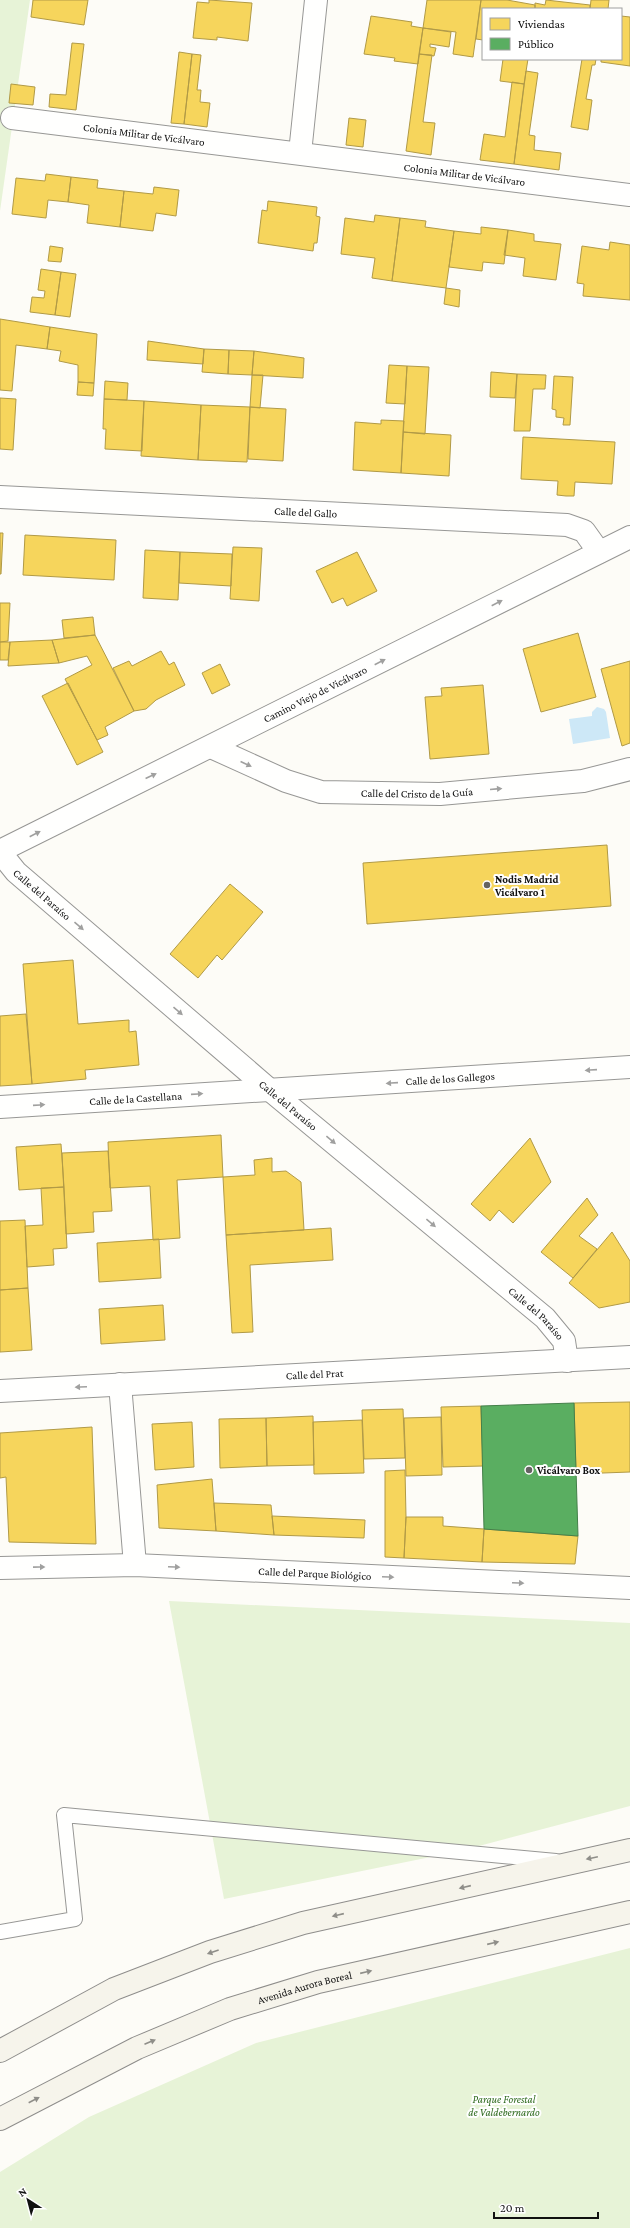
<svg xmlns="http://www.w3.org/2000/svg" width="630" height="2228" viewBox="0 0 630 2228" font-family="'Crimson Pro',serif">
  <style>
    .green { fill: #e7f3d7 }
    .water { fill: #cde8f7 }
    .homes { fill: #f6d55c; stroke: #b19a46 }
    .public { fill: #5aae61; stroke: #447f49 }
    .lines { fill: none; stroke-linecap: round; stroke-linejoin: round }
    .service-casing { stroke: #979795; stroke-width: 16 }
    .minor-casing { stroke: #979795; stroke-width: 24 }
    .tertiary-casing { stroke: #979795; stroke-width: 24 }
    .secondary-casing { stroke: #8e8d8b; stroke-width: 24 }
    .service { stroke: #fffffe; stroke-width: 14 }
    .minor { stroke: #fffffe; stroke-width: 22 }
    .tertiary { stroke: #fffffe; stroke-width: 22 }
    .secondary { stroke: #f6f4eb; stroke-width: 22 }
    .oneway { fill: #a0a09f }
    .oneway2 { fill: #8f8e89 }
    .poi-dot { fill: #646362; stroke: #fff; stroke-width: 1.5 }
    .labels { text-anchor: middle; stroke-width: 4; stroke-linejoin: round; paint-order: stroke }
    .street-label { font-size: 11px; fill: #111; stroke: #fff }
    .poi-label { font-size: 11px; font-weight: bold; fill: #111; stroke: #fff; text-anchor: start }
    .park-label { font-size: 11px; font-style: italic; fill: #2f6b1f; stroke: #fff }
  </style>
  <rect width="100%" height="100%" fill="#fdfcf7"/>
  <path class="green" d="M0 0H30L0 211Z
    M169 1601 630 1623V1806L460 1851 224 1899Z
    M630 1948V2228H0V2172L89 2117 256 2043Z"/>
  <path class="water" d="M597 707 604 709 606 712 610 738 573 744 569 719 592 716V712Z"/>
  <path class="homes" d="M33 0H88L84 25 31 17Z
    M209 0 252 3 248 41 217 37V40L193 38 197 2 209 3Z
    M427 0H481L473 57 453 54 456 32 423 28Z
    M481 0H507L535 5V9H483V40L476 39Z
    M546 0 590 5V9H535V3L545 5Z
    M591 0H609L608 9H590Z
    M371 16 412 22 411 26 423 28 418 64 394 61 395 58 364 54Z
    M621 16 630 17V66L601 62V59H621Z
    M423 28 451 32 449 47 430 44V47L436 48 434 56 419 54Z
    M72 43 84 44 76 110 49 107 50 94 66 95Z
    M179 52 192 54 184 124 171 123Z
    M192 54 201 55 197 90H201L200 102 210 103 207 127 184 124Z
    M419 54 432 55 423 122 435 123 431 155 406 151Z
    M503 59H528L524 84 500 81Z
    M582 59H596L595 65H592L586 99 592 100 588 130 571 127Z
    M526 71 538 73 529 135 535 136 534 150 561 153 559 170 514 164Z
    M512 82 524 84 514 164 480 160 484 134 505 137Z
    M11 84 35 87 33 105 9 103Z
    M349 118 366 120 363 147 346 145Z
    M46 174 71 177 68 202 48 200 46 218 12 214 16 178 45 181Z
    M71 177 98 180 97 188 124 191 120 227 87 223 89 205 68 202Z
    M154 187 179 190 176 216 156 213 153 231 120 227 124 191 153 194Z
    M268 201 317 207 316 216 320 217 317 243H314L313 251 258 243 262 210 267 211Z
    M375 215 400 218 392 281 372 278 375 258 341 254 345 218 374 222Z
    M400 218 426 221 425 227 454 231 446 288 392 281Z
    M481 227 508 230 504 264 483 262 482 271 449 267 454 231 481 234Z
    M508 230 534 234V241L561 244 556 280 523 276 525 258 504 255Z
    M610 242 630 245V300L583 296 584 284 577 283 582 246 609 250Z
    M50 246 63 248 61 262 48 261Z
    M41 269 61 272 55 315 30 312 32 297 44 298 45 291 38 290Z
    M61 272 76 274 70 317 55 315Z
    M446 288 460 290 459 307 444 304Z
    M0 319 50 327 47 349 16 345 12 391 0 390Z
    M50 327 97 334 94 383 78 382V365L59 361 61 351 47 349Z
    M148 341 204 349 203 364 147 360Z
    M204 349 229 350 228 374 202 372Z
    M229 350 254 351 252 375 228 374Z
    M254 351 304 358 303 378 252 375Z
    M389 365 407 366 405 404 386 403Z
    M407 366 429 367 425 434 403 432Z
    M491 372 517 374 515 398 490 397Z
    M517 374 546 375 545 389H533L530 431H514Z
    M252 375H263L260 408 250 407Z
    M554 376 573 377 570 425H563L564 418 556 417V410L552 409Z
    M105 381 128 383 127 400 104 399Z
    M78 382 94 383 93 396 77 395Z
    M0 398 16 399 13 450 0 449Z
    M104 399 144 401 142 451 105 449 106 429H103Z
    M144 401 201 405 198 460 141 456Z
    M201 405 250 407 247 462 198 460Z
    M250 407 286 409 283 461 248 459Z
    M381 420 404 421 401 473 353 470 355 422 381 424Z
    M403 432 451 435 449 476 401 473Z
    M523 437 615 442 612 484 575 482 574 496H566L557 495 558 481 521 479Z
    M0 533H3L1 574H0Z
    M25 535 116 540 114 580 23 575Z
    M233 547 262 548 259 601 230 599Z
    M145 550 180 552 178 600 143 598Z
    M180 552 232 554 231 586 179 583Z
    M357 552 377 591 347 606 343 598 332 603 316 571Z
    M0 603H10L8 641 0 642Z
    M93 617 95 635 64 638 62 620Z
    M578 633 596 697 541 712 523 649Z
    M95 635 134 711 105 727 108 735 97 740 65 679 92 665 87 656 59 663 52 640Z
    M52 640 59 663 8 666 10 642Z
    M0 642H10L8 660H0Z
    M161 651 169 665 174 662 185 685 156 700 146 709 134 711 113 668 129 661 132 666Z
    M630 661V743L622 746 601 669Z
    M220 664 230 685 212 694 202 673Z
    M68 683 103 752 77 765 42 696Z
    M483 685 489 754 430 759 425 697 442 696 441 688Z
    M607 845 611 906 367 924 363 863Z
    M230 884 263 912 222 960 217 955 198 978 170 954Z
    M73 960 78 1024 129 1020V1032L136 1031 139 1065 85 1070 86 1079 32 1084 23 964Z
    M26 1014 32 1084 0 1086V1016Z
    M221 1135 223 1177 177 1180 180 1238 153 1240 150 1186 110 1188 108 1142Z
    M530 1138 551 1182 513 1223 499 1210 490 1221 471 1204Z
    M61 1144 64 1187 19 1190 16 1147Z
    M108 1151 112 1211 93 1212 94 1232 66 1234 62 1153Z
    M272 1158V1172L286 1171 301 1182 304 1230 226 1235 223 1177 255 1175 254 1160Z
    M64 1187 67 1248 53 1249 54 1265 27 1267 25 1226 43 1225 41 1188Z
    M587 1198 598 1215 579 1236 597 1249 573 1278 541 1252Z
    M25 1220 28 1288 0 1290V1221Z
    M331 1228 333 1260 250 1265 253 1332 232 1333 226 1235Z
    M612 1232 630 1261V1302L599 1308 569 1283Z
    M159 1239 161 1278 99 1282 97 1243Z
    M28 1288 32 1350 0 1352V1290Z
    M163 1305 165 1340 101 1344 99 1309Z
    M630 1402V1472L576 1474 574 1403Z
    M481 1406 483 1466 443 1467 441 1407Z
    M403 1409 405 1458 364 1459 362 1410Z
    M313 1416 314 1465 267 1466 266 1418Z
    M441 1417 442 1475 406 1476 404 1418Z
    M266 1418 267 1466 220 1468 219 1419Z
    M362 1420 364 1473 314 1474 313 1422Z
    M192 1422 194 1467 155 1470 152 1424Z
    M92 1427 96 1544 9 1542 6 1477 0 1478V1433Z
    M405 1470 406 1517 404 1558 385 1557V1471Z
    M212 1479 216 1531 159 1528 157 1485Z
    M214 1503 271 1505 274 1535 216 1531Z
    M272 1516 365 1520 364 1538 274 1535Z
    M406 1517H443V1526L484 1529 482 1562 404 1558Z
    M484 1529 578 1536 575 1564 482 1562Z"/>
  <path class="public" d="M574 1403 578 1536 484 1529 481 1406Z"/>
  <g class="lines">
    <g class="service-casing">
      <path id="service" d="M0 1932 75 1919 64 1815 556 1861"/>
    </g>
    <g class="minor-casing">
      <g id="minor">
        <path id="s1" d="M12 118 630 195"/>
        <path d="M300 153 316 0"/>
        <path id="s2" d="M0 497 567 525 584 531 599 552"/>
        <path id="s3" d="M211 747 286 781 321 792 440 794 583 781 630 769"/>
        <path id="s4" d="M0 852 16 872 271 1091 545 1318 564 1341 567 1361"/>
        <path id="s5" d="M0 1107 630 1067"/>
        <path d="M120 1384 135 1565"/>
        <path id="s6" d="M0 1391 630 1357"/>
        <path id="s7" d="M0 1568 135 1565 630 1588"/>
      </g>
    </g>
    <g class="tertiary-casing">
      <g id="tertiary">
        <path id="s8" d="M0 851 630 537"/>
      </g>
    </g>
    <g class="secondary-casing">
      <g id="secondary">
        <path d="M0 2051 114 1989 210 1952 303 1923 630 1850"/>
        <path id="s9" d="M0 2119 137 2048 230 2009 318 1982 630 1912"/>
      </g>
    </g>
    <use href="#service" class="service"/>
    <use href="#minor" class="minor"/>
    <use href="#tertiary" class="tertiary"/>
    <use href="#secondary" class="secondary"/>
  </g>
  <defs><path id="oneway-solid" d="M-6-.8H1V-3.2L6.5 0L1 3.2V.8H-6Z"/></defs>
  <g class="oneway">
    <use href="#oneway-solid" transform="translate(497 603) rotate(-27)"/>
    <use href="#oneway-solid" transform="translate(380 662) rotate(-27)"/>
    <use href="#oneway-solid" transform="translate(246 764) rotate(25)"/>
    <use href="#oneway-solid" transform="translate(151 776) rotate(-25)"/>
    <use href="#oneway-solid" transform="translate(496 789) rotate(-5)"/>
    <use href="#oneway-solid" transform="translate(35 834) rotate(-27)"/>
    <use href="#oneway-solid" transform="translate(79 926) rotate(41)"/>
    <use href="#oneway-solid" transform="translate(178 1011) rotate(41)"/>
    <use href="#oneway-solid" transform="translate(591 1070) rotate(176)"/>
    <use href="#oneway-solid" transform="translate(392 1083) rotate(176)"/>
    <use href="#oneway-solid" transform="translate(197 1094) rotate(-4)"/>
    <use href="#oneway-solid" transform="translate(39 1105) rotate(-4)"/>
    <use href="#oneway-solid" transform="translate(331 1140) rotate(40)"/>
    <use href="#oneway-solid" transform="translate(431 1223) rotate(40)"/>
    <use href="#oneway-solid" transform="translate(81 1387) rotate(177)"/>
    <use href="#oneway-solid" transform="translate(39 1567) rotate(-1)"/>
    <use href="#oneway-solid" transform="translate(174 1567) rotate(3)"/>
    <use href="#oneway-solid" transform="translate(388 1577) rotate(3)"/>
    <use href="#oneway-solid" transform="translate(518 1583) rotate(3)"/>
  </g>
  <g class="oneway2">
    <use href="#oneway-solid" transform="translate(592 1858) rotate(168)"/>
    <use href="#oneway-solid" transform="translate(465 1887) rotate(167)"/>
    <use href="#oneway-solid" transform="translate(338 1915) rotate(167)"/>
    <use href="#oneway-solid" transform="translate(493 1943) rotate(-13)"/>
    <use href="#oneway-solid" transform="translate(213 1952) rotate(161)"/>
    <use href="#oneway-solid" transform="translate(366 1972) rotate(-13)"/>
    <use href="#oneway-solid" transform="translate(150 2042) rotate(-23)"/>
    <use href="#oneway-solid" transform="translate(34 2100) rotate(-27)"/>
  </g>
  <g class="poi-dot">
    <circle cx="487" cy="885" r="4"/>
    <circle cx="529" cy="1470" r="4"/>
  </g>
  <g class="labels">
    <g class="street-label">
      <text dy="4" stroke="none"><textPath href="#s1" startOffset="133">Colonia Militar de Vicálvaro</textPath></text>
      <text dy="4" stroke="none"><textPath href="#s1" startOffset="456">Colonia Militar de Vicálvaro</textPath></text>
      <text dy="4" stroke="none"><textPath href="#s2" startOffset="306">Calle del Gallo</textPath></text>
      <text dy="4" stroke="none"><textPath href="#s8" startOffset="352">Camino Viejo de Vicálvaro</textPath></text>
      <text dy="4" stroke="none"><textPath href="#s3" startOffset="215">Calle del Cristo de la Guía</textPath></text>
      <text dy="4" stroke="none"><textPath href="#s4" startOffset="60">Calle del Paraíso</textPath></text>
      <text dy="4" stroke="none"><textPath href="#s5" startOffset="451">Calle de los Gallegos</textPath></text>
      <text dy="4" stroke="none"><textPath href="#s5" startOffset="136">Calle de la Castellana</textPath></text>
      <text dy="4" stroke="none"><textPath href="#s4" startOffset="384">Calle del Paraíso</textPath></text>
      <text dy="4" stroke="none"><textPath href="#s4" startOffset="708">Calle del Paraíso</textPath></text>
      <text dy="4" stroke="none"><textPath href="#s6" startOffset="315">Calle del Prat</textPath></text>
      <text dy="4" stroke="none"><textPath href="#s7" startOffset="315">Calle del Parque Biológico</textPath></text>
      <text dy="4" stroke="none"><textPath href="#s9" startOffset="333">Avenida Aurora Boreal</textPath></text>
    </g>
    <g class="poi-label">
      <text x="495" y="883">Nodis Madrid<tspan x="495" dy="13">Vicálvaro 1</tspan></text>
      <text x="537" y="1474">Vicálvaro Box</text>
    </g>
    <g class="park-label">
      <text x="504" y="2103">Parque Forestal<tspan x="504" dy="13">de Valdebernardo</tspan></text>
    </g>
  </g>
  <rect x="482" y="8" width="140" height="52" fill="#ffffff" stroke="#a0a0a0"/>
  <rect x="490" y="18" width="20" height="12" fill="#f6d55c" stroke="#a0a0a0"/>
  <text x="518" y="28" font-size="12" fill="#111111">Viviendas</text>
  <rect x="490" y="38" width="20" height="12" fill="#5aae61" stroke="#a0a0a0"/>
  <text x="518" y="48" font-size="12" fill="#111111">Público</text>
  <g transform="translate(28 2200) rotate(324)" stroke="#ffffff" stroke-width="3" paint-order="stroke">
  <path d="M0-3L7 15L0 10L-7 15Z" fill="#111111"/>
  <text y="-6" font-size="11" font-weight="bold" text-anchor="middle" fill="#111111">N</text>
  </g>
  <path d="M494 2212v6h104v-6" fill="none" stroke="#111111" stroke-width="2"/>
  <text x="500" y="2212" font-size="12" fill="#111111" stroke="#ffffff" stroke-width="3" paint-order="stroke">20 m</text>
</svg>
